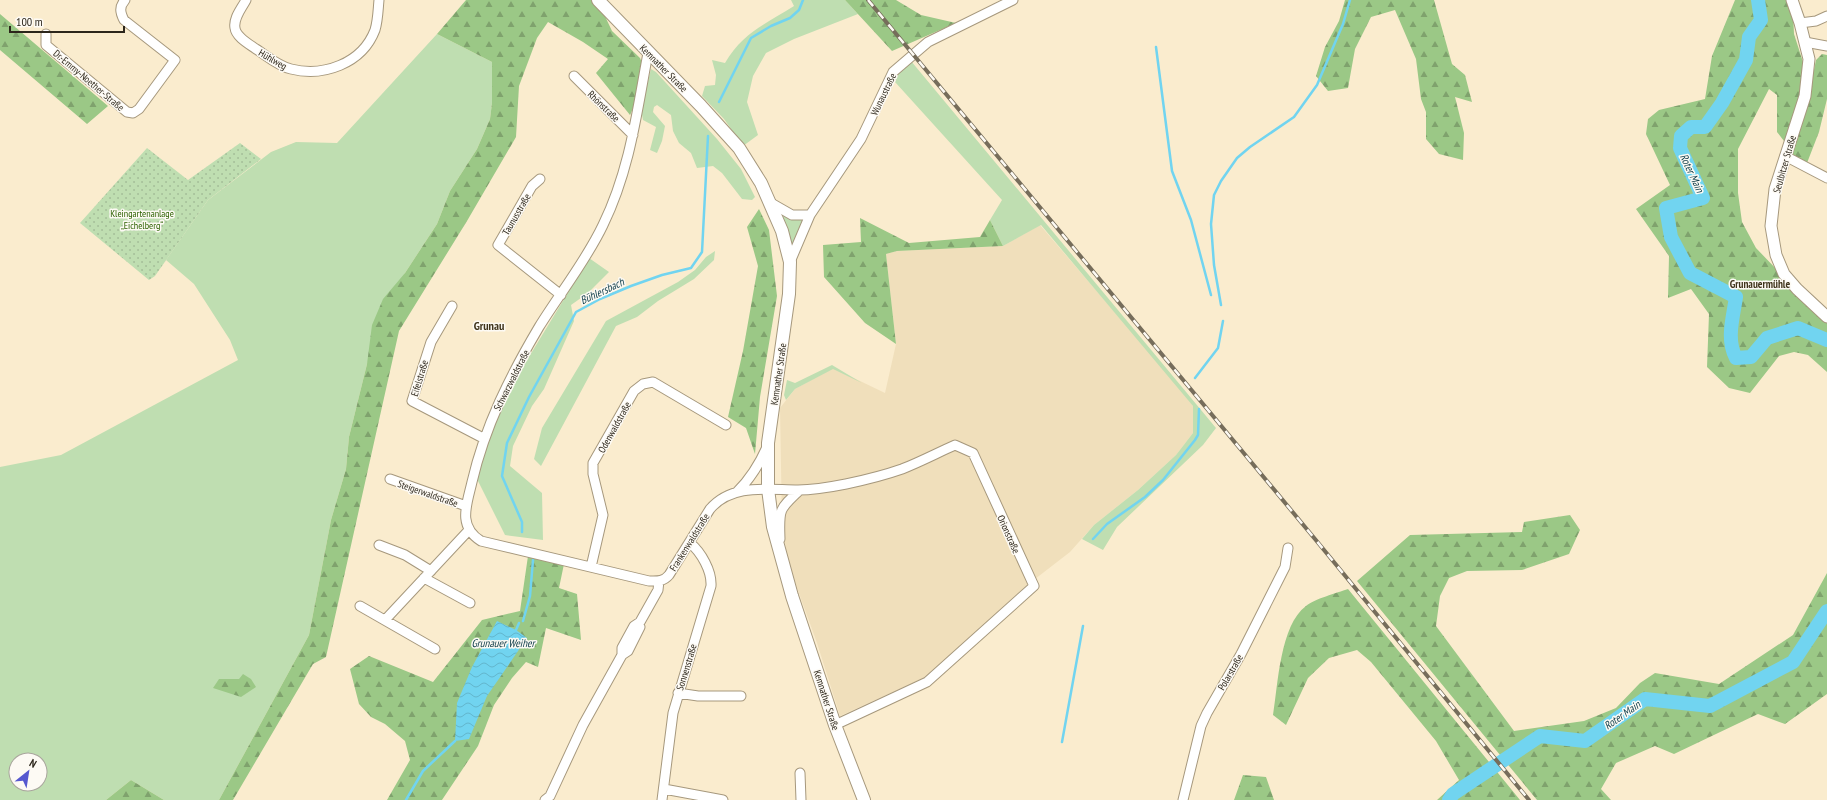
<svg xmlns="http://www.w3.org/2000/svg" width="1827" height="800" viewBox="0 0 1827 800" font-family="'PT Sans Narrow',sans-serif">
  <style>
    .built { fill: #f0dfbb }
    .grass { fill: #bfdeb1; fill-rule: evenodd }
    .forest { fill: url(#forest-firs) }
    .garden { fill: url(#garden-dots) }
    .water { fill: url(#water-waves) }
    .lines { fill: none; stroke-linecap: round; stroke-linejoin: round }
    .stream { stroke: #71d4f0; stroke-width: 2.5 }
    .river { stroke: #71d4f0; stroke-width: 14 }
    .minor-casing { stroke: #a6987d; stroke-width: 11 }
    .tertiary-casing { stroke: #a6987d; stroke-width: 13 }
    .secondary-casing { stroke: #a6987d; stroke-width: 14 }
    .minor { stroke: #fff; stroke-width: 9 }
    .tertiary { stroke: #fff; stroke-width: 11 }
    .secondary { stroke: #fff; stroke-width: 12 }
    .rail-casing { stroke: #766d5b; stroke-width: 4 }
    .rail { stroke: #fdfaf4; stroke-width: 2.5; stroke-dasharray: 8; stroke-linecap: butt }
    .labels { text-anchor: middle; stroke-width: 3; stroke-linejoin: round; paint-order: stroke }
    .street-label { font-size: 10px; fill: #2c261b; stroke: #fdfaf4 }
    .park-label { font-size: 10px; fill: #2c6100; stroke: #fdfaf4 }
    .water-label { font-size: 11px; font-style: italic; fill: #13404c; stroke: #fdfaf4 }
    .neighbourhood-label { font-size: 11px; font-weight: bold; fill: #40351c; stroke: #fdfaf4 }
    .quarter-label { font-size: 12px; font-weight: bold; fill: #40351c; stroke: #fdfaf4 }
  </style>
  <defs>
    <pattern id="forest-firs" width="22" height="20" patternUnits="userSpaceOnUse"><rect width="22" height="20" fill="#9bc886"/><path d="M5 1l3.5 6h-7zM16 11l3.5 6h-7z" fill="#7fa26d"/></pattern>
    <pattern id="garden-dots" width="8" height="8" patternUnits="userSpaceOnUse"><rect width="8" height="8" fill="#bfdeb1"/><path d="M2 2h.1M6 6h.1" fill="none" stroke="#a4be98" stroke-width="1.8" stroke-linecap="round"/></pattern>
    <pattern id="water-waves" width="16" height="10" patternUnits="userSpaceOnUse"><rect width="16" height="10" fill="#71d4f0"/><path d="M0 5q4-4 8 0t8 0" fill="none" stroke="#62b6cd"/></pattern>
  </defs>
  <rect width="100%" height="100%" fill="#faecce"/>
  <path class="built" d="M1040 225 1185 394 1193 406V433L1176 455 1138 490 1094 525 1070 552 1026 586 926 677 840 716 817 643 788 563 782 523 780 408 795 389 833 368 885 393 896 344 886 254 897 251 1003 246Z"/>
  <path class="grass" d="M791 0H845L858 14 794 39 766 53 753 76 747 102 758 135 743 146 724 119 702 96 705 86 715 85 716 75 712 60 725 63C743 32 766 24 794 6Z
    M437 34 492 62V103L490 119 477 149 450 191 437 224 405 273 367 364 349 437 346 469 331 520 309 635 219 800H164L131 780 106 800H0V467L61 455 238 360 230 340 194 284 166 260 208 200 271 152 296 142 337 143ZM16 760H40V784H16Z
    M911 61 1216 428 1203 445 1117 527 1103 550 1082 539 1094 525 1138 490 1176 455 1193 433V406L1041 225 1003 246 990 220 1002 200 895 82 900 70Z
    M651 69 656 72 717 139 741 169 755 197 752 200 742 199 722 173 713 166 697 168 691 153 679 143 673 131 671 115 657 105 654 107 653 112 665 126 662 141 657 153 650 150 656 127 643 120 641 109Z
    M781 210 807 217 792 247 791 245Z
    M715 251 714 260 694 279 658 301 637 317 616 326 541 466 534 459 542 428 606 321 678 282 695 270 706 257Z
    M589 258 609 272 588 293 571 305 574 321 544 389 532 406 513 446 510 466 542 493 543 540 505 535 477 479 487 438 510 388Z
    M832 365 862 383 833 369 795 389 786 400 784 395 787 380 795 383Z"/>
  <path class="forest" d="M466 0H591L603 12 612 31 640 58 643 65 634 106 630 115 596 73 608 59 583 42 548 22 537 38 519 86 516 137 467 221 399 331 326 657 313 664 233 800H219L309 635 331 520 346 469 349 437 367 364 372 325 383 299 405 273 437 224 450 191 477 149 490 119 492 103V62L437 34Z
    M845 0H896L921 15 956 23 892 51Z
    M1345 0H1434L1452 64 1465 75 1472 102 1455 97 1464 133 1463 160 1439 154 1426 139V112L1421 99 1416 59 1395 10 1371 17 1355 49 1348 88 1328 91 1316 76 1325 47 1339 21Z
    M1735 0H1786L1793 13 1794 34 1803 62V78L1799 99 1788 133 1784 141 1777 132V95L1769 89 1738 149V193L1742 222 1756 248 1827 322V372L1808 355 1794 352 1779 356 1750 393 1729 388 1707 367 1709 314 1691 289 1668 298 1669 256 1636 209 1670 185 1646 134 1648 119 1659 110 1705 99 1712 56Z
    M0 14 108 106 87 124 0 50Z
    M1822 54 1827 55V99L1819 132 1807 163 1789 152 1806 110 1816 60Z
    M759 209 769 230 777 296 760 397 755 454 746 428 728 417 743 351 758 266 747 227Z
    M860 218 909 243 980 237 990 220 1003 246 897 251 886 254 896 344 865 323 824 277 823 245 861 242Z
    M1570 515 1580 530 1569 554 1522 570 1467 571 1449 578 1440 596 1436 626 1514 731 1584 721 1616 708 1640 683 1655 673 1719 684 1793 635 1827 573V694L1785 724 1758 714 1674 754 1655 746 1616 763 1601 789 1611 800H1537L1357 581 1410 535 1522 532 1524 522Z
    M528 556 564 564 559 588 577 594 581 640 546 628 538 667 526 662 512 678 494 705 478 746 442 800H387L410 760 405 741 385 724 371 717 359 704 350 669 369 656 433 682 482 620 520 611Z
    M1348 589 1520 800H1437L1459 780 1436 741 1371 662 1357 650 1329 658 1308 678 1286 725 1273 715C1278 685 1280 625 1306 606 1314 599 1337 593 1348 589Z
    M243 674 251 679 256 687 241 697 213 688 219 679H239Z
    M1243 775 1266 777 1274 800H1234Z
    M131 780 164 800H106Z"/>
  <path class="garden" d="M240 143 261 159 208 200 155 276 149 280 80 223 147 148 188 180Z"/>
  <path class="water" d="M497 621 516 630 527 638 487 696 469 739 455 741 457 703 472 667Z"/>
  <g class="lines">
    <path class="stream" d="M1156 47 1172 171 1191 220 1211 295
      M719 102 751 38 771 26 790 18 799 10 803 0
      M1221 305 1214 265 1211 224 1214 195 1221 181 1237 158 1250 147 1294 117 1317 85 1343 24 1350 0
      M1195 378 1218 348 1223 321
      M522 532V522L502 476 507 443 529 397 576 312 600 299 631 286 662 275 691 268 702 252 708 136
      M1093 539 1107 524 1145 497 1163 480 1195 440 1198 435 1199 409
      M523 621 530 596 533 560
      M516 630 519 623
      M1062 742 1083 626
      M406 800 423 771 455 741"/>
    <path class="river" d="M1758 0 1761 20 1749 37 1746 60 1722 103 1705 127H1691L1681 136 1680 148 1703 198 1666 208 1671 237 1690 273 1736 297C1733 318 1726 339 1736 358L1751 357 1767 338 1798 328 1827 340
      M1449 800 1453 794 1540 736 1585 741 1645 699 1710 706 1793 662 1827 611"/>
    <g class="minor-casing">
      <path id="minor" d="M246 0C242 8 233 18 235 28 236 37 249 44 256 49 267 56 278 66 291 69 323 77 362 64 375 30 378 20 378 10 379 0
        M1800 23 1816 21 1827 16
        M46 34V45L127 112 133 113 139 109 175 60 124 20C120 12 119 7 125 0
        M1805 42 1827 46
        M648 53C637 111 630 170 603 225 586 261 560 293 539 327 510 376 485 426 472 482 467 504 457 526 481 541L649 581C657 581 663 582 669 575L710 509C732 483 768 490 798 490 814 490 831 487 846 484 865 480 885 475 902 469 920 462 937 453 955 445L973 453 1034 586 927 682 835 725
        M574 76 633 135
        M1785 156 1827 178
        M540 179 532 186 498 245 561 295
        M771 203 792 215H810
        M790 262 810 215 861 139 893 72 928 42 1013 0
        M452 306 431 342 412 401 483 438
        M390 479 466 506
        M737 492C751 478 759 465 767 447
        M780 539C779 510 778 510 800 490
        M379 545 405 555 431 571
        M591 567 603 515 593 474V463L634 391 643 384 653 382 726 425
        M424 578 470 603
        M360 606 435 649
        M385 620 469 530
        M622 655 628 651 640 627
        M678 693 698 696H741
        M800 773 801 800
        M664 789 723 800
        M545 800 550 796 583 725 622 655V648L634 626 640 622 658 590 659 581
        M662 800 673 713 711 586C712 571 701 552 690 543
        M1183 800 1201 726 1207 713 1241 654 1285 567 1288 548"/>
    </g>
    <g class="tertiary-casing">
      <path id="tertiary" d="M1792 0 1800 23 1809 59 1805 96 1775 189 1771 226 1776 255 1784 274 1797 289 1827 317"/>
    </g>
    <g class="secondary-casing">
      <path id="secondary" d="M598 0 701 106 739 148 761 183 782 231 790 262 789 294 768 443V489L773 527 792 596 835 725 864 800"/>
    </g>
    <use href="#minor" class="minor"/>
    <use href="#tertiary" class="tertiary"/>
    <use href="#secondary" class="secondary"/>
    <g class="rail-casing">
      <path id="rail" d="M868 0 1315 539 1529 800"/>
    </g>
    <use href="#rail" class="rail"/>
  </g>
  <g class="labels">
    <g class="street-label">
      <text transform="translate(273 59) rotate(30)" y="4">Hühlweg</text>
      <text transform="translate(664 68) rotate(45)" y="4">Kemnather Straße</text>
      <text transform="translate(89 80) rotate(40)" y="4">Dr.-Emmy-Noether-Straße</text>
      <text transform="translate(883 94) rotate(-64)" y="4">Wunaustraße</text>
      <text transform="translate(604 106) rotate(44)" y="4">Rhönstraße</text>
      <text transform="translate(1784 164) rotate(-74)" y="4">Seulbitzer Straße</text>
      <text transform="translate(516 214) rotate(-60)" y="4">Taunusstraße</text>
      <text transform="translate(778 374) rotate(-82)" y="4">Kemnather Straße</text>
      <text transform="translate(419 378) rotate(-73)" y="4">Eifelstraße</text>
      <text transform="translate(511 380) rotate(-63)" y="4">Schwarzwaldstraße</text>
      <text transform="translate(614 427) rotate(-61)" y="4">Odenwaldstraße</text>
      <text transform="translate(428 493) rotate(19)" y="4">Steigerwaldstraße</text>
      <text transform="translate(1009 534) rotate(66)" y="4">Orionstraße</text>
      <text transform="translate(689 542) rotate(-58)" y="4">Frankenwaldstraße</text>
      <text transform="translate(686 667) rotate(-73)" y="4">Sonnenstraße</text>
      <text transform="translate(1230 672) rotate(-60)" y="4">Polarstraße</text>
      <text transform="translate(827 700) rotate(72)" y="4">Kemnather Straße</text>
    </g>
    <g class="park-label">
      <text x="142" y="217">Kleingartenanlage<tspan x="142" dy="12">„Eichelberg“</tspan></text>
    </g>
    <g class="water-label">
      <text transform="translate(1692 173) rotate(65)" y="4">Roter Main</text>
      <text transform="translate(602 291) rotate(-25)" y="4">Bühlersbach</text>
      <text x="503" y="647">Grunauer Weiher</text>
      <text transform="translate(1622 715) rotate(-35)" y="4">Roter Main</text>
    </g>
    <g class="neighbourhood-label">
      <text x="1760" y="288">Grunauermühle</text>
    </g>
    <g class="quarter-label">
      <text x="489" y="330">Grunau</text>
    </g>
  </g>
  <g transform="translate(28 772) rotate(30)"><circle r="19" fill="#fdfaf4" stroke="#a9a59d"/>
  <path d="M0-3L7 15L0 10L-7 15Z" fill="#5658cf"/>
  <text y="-6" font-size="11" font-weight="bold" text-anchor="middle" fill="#2c261b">N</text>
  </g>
  <path d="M10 26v6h114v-6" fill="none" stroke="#2c261b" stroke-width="2"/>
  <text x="16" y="26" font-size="12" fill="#2c261b" stroke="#fdfaf4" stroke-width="3" paint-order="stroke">100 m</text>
</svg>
